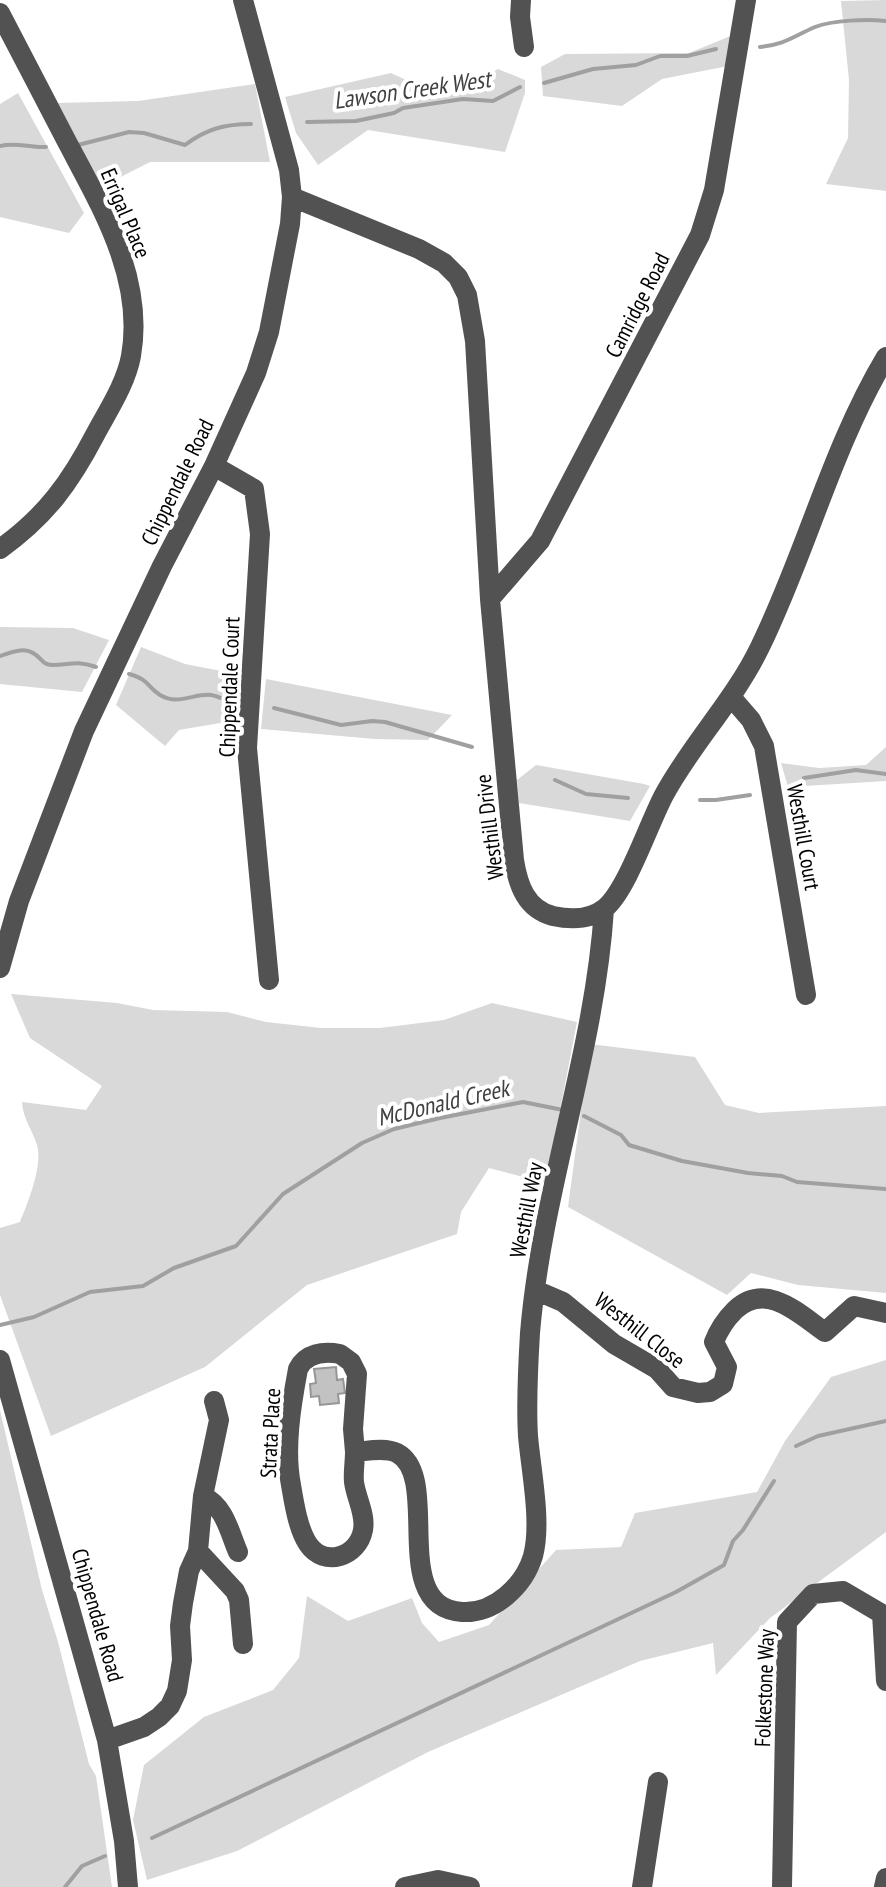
<svg xmlns="http://www.w3.org/2000/svg" width="886" height="1887" viewBox="0 0 886 1887" font-family="'PT Sans Narrow',sans-serif">
  <style>
    .green { fill: #d9d9d9 }
    .lines { fill: none; stroke-linecap: round; stroke-linejoin: round }
    .stream { stroke: #a0a0a0; stroke-width: 4 }
    .building { fill: #c2c2c2; stroke: #969696; stroke-width: 2 }
    .minor { stroke: #525252; stroke-width: 20 }
    .labels { text-anchor: middle; stroke-width: 8; stroke-linejoin: round; paint-order: stroke }
    .street-label { font-size: 22px; fill: #000; stroke: #fff }
    .water-label { font-size: 24px; font-style: italic; fill: #414141; stroke: #fff }
  </style>
  <rect width="100%" height="100%" fill="#fff"/>
  <path class="green" d="M886 0V191L826 184 848 138 849 80 841 1Z
    M733 35 728 66 662 79 622 106 543 96 541 67 565 54 689 53Z
    M498 69 525 80V93L505 152 368 130 318 165 296 133 285 97 391 73 441 96 462 92Z
    M255 84 270 162H150L101 187 58 103 138 101Z
    M18 93 84 213 69 233 0 217V104Z
    M0 627 73 628 109 640 82 692 0 684Z
    M141 647 185 664 242 675 238 720 179 730 165 746 116 705Z
    M266 679 452 715 428 740 375 739 261 729Z
    M886 747V781L788 787 781 763 819 768 866 765Z
    M536 765 644 784 650 786 630 821 519 803 517 780Z
    M11 994 117 1003 153 1010 227 1012 266 1022 321 1028H380L444 1020 492 1003 577 1022 546 1183 489 1168 461 1212 457 1234 307 1285 205 1367 51 1436 0 1295V1228L20 1222C28 1202 43 1166 37 1145 32 1129 23 1119 22 1102L86 1110 102 1086 30 1038Z
    M590 1044 695 1057 725 1105 759 1113 886 1106V1293L798 1285 751 1273 727 1295 568 1207Z
    M886 1360V1532L770 1618 716 1675 713 1643 640 1661 428 1752 237 1851 147 1880 133 1820 144 1765 204 1717 273 1690 299 1658 307 1596 348 1621 412 1598 422 1623 439 1642 489 1625 556 1550 621 1547 635 1513 757 1492 785 1441 831 1377Z
    M0 1410 42 1590 58 1642 89 1764 96 1776 112 1887H0Z"/>
  <g class="lines">
    <path class="stream" d="M760 47C786 44 792 37 815 27 833 20 867 19 886 21
      M544 83 593 69 636 65 660 56H687L716 49
      M307 122 356 121 394 113 403 108 463 99 493 101 520 87
      M78 145 129 132 144 133 185 145C206 129 225 124 251 124
      M0 146C17 142 30 148 46 147
      M0 656C12 652 24 646 36 655 42 659 43 665 52 665 71 665 74 660 96 667
      M129 674C150 680 146 686 160 695 178 706 194 693 211 695 219 696 222 700 230 700
      M274 708 341 725 372 721 385 722 472 747
      M804 778 856 770 886 774
      M555 780 586 794 628 798
      M700 800H716L750 795
      M584 1116 621 1135 629 1145 682 1161 748 1173 782 1176 797 1182 886 1189
      M0 1325 34 1317 90 1292 143 1286 174 1268 236 1246 283 1194 362 1143 394 1129 440 1118 523 1102 563 1110
      M796 1446 818 1436 886 1421
      M152 1838 676 1592 724 1565 733 1541 743 1530 774 1481
      M65 1887 82 1866 105 1856"/>
  </g>
  <path class="building" d="M336 1367 337 1380 343 1379 345 1393 338 1394 339 1403 320 1405 319 1396 311 1397 310 1384 316 1383 314 1369Z"/>
  <g class="lines">
    <path class="minor" d="M521 0 520 17 524 47
      M0 13C22 55 43 96 65 138 100 205 145 277 131 356 126 383 109 409 96 433 70 483 46 516 0 549
      M292 197 419 249 444 263 458 277 467 295 475 341 490 599 514 860C518 885 526 909 553 916 571 920 590 920 605 908 627 890 649 823 664 795 692 743 734 701 760 647 806 553 832 447 886 357
      M214 466 254 489 260 534 247 748 269 980
      M490 599 540 541 700 235 714 190 746 0
      M732 698 751 720 764 746 806 995
      M0 968 19 901 84 731 162 566 214 466 256 373 269 332 290 224 292 197 289 170 243 0
      M535 1290 563 1302 614 1344 657 1369 673 1387 698 1393 710 1392 723 1384 727 1367 714 1342C719 1329 725 1320 735 1310 766 1281 798 1313 825 1332L854 1306 886 1313
      M0 1360 107 1740 124 1841 128 1887
      M355 1452 353 1429 357 1374 351 1362 340 1354C323 1351 306 1353 298 1369 291 1406 284 1449 291 1485 294 1503 298 1529 308 1544 324 1568 358 1557 363 1530 366 1514 356 1498 354 1482 353 1473 355 1462 355 1452 368 1451 385 1447 397 1453 443 1477 387 1607 462 1612 494 1614 524 1586 533 1556 542 1523 531 1471 528 1436 526 1402 528 1366 530 1333 542 1189 595 1052 604 909
      M203 1496C225 1507 229 1531 238 1552
      M198 1551 235 1591 239 1600 243 1644
      M107 1740 144 1727 159 1717 170 1706 177 1691 182 1660 180 1626 183 1603 189 1571 198 1551 203 1496 219 1420 214 1401
      M405 1887 438 1880 470 1887
      M642 1887 658 1782
      M782 1887 787 1622 813 1594 843 1591 882 1614 886 1681
      M884 1887 886 1878"/>
  </g>
  <g class="labels">
    <g class="street-label">
      <text transform="translate(126 213) rotate(67)" y="8">Errigal Place</text>
      <text transform="translate(637 305) rotate(-63)" y="8">Camridge Road</text>
      <text transform="translate(177 482) rotate(-64)" y="8">Chippendale Road</text>
      <text transform="translate(229 687) rotate(-88)" y="8">Chippendale Court</text>
      <text transform="translate(489 827) rotate(-97)" y="8">Westhill Drive</text>
      <text transform="translate(804 837) rotate(80)" y="8">Westhill Court</text>
      <text transform="translate(526 1210) rotate(-79)" y="8">Westhill Way</text>
      <text transform="translate(640 1330) rotate(38)" y="8">Westhill Close</text>
      <text transform="translate(270 1433) rotate(-87)" y="8">Strata Place</text>
      <text transform="translate(98 1615) rotate(74)" y="8">Chippendale Road</text>
      <text transform="translate(764 1688) rotate(-88)" y="8">Folkestone Way</text>
    </g>
    <g class="water-label">
      <text transform="translate(412 90) rotate(-8)" y="8">Lawson Creek West</text>
      <text transform="translate(443 1103) rotate(-13)" y="8">McDonald Creek</text>
    </g>
  </g>
</svg>
